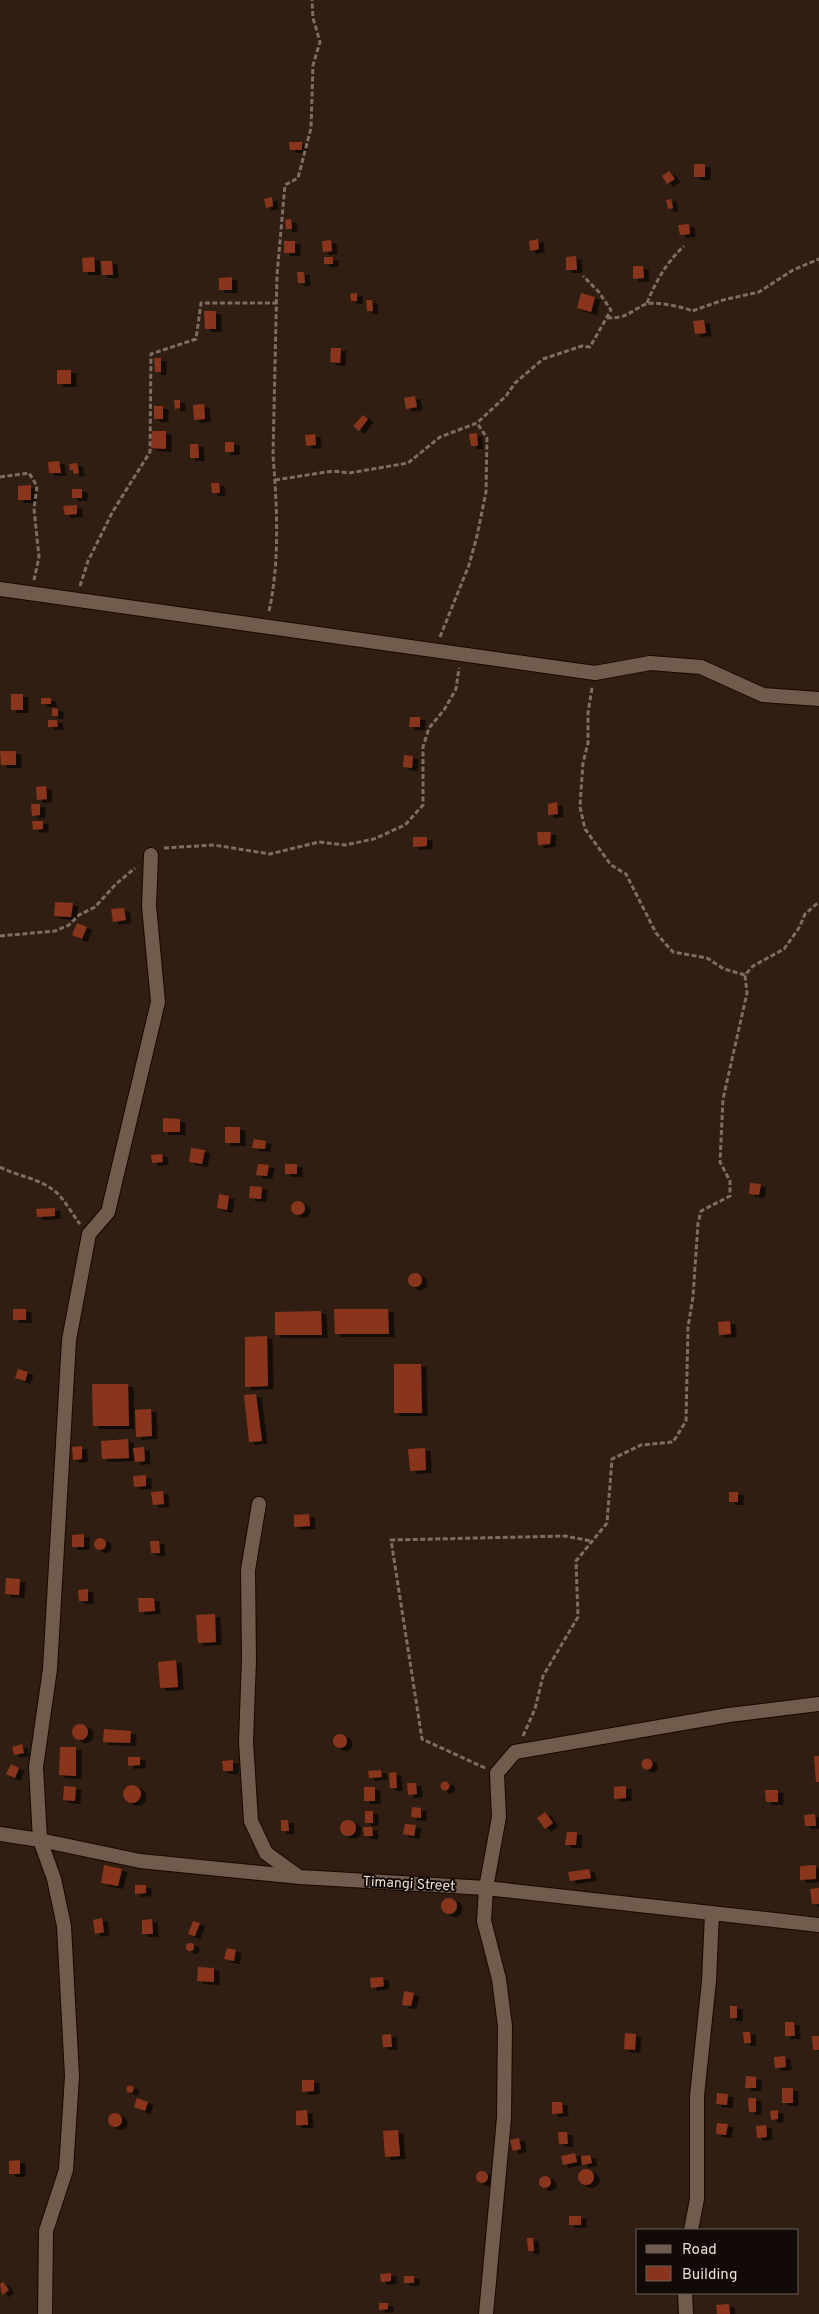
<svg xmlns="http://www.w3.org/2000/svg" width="819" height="2314" viewBox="0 0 819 2314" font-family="Overpass,sans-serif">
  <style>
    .building { fill: #89341e; filter: url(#shadow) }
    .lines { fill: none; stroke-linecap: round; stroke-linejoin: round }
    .minor-casing { stroke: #170801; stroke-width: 16 }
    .path { stroke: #7d6e63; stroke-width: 3; stroke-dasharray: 5 2.5; stroke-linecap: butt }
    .minor { stroke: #705b4d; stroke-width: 14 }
    .labels { text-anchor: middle; stroke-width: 4; stroke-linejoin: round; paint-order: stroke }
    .street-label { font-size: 14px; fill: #e9ddd5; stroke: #120a06 }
  </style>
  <defs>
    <filter id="shadow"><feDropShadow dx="5.5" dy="3" stdDeviation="0" flood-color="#0009"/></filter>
  </defs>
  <rect width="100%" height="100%" fill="#301e12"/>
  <path class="building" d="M289 142H302V150H290Z
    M694 164H705V177H694Z
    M669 171 675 179 667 184 662 176Z
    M272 197 273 206 266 208 264 199Z
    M671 199 673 208 668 209 666 200Z
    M291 219 292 229H286L285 220Z
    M689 224 690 234 680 235 678 225Z
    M538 239 539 249 530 251 529 241Z
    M331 240 332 251 323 252 322 241Z
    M284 241H295V253H284Z
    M576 256 577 270H566V257Z
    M94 257 95 272H83L82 258Z
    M324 257H333V264H324Z
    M101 261H112L113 275H102Z
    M633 266H643L644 278 633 279Z
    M297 272H304L305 283H298Z
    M232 277V290H219V278Z
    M357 293V301H351L350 294Z
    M581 293 595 297 591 312 577 308Z
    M366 300H372L373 311H367Z
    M204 311H216V329H205Z
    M704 320 706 333 695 334 693 321Z
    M331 348H341L340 363 330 362Z
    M154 358H161V372H155Z
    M57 370H71V384H57Z
    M415 396 417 407 406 409 404 398Z
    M174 400H180V408L175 409Z
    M204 404 205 419 194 420 193 405Z
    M154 406H163V419H154Z
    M363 415 368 419 359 431 353 426Z
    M152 431H166V449L151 448Z
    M477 433 478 446H471L469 434Z
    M315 434 316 445 306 446 305 435Z
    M225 442H234V452H225Z
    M190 444H198L199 458H190Z
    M59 461 61 473H49L48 462Z
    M77 463 79 473 74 474 73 470H70L69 464Z
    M211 483H219L220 493H212Z
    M31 485V500H18V486Z
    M72 489H82V498H72Z
    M77 505V514L65 515 63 506Z
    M11 694H23V710H11Z
    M41 698H51V704H41Z
    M52 708 58 709V716H52Z
    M410 717H420V727H409Z
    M48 720H57L58 727H48Z
    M0 751H16V765H1Z
    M404 755 413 756 412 768 403 767Z
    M46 786 47 799 37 800 36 787Z
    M557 802 558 814 548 815V804Z
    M31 804H40V815L32 816Z
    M32 821H43V829L33 830Z
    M537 832H551L550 844 538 845Z
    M413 837H427V846L413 847Z
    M55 902 73 903 71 917 54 916Z
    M124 908 126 920 113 922 111 909Z
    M77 923 87 927 82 939 72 935Z
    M163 1118 180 1119V1132H163Z
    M225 1127H240V1143H225Z
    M254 1139 266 1141 265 1149 252 1148Z
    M191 1148 205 1150 202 1164 189 1162Z
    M162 1154 163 1162 152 1163 151 1155Z
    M258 1164 269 1165 267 1176 256 1175Z
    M285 1164H297V1174H285Z
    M750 1183 761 1184 759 1195 749 1194Z
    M250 1186 262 1187 261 1199 249 1198Z
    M219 1194 229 1196 227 1210 217 1208Z
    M291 1208a7 7 0 1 1 14 0a7 7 0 1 1-14 0Z
    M55 1208V1216L37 1217 36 1209Z
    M408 1280a7 7 0 1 1 14 0a7 7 0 1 1-14 0Z
    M13 1309H26V1320H13Z
    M334 1309H388L389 1334H335Z
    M321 1311 322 1335H275V1312Z
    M730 1321 731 1334 719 1335 718 1322Z
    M267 1336 268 1386 245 1387V1337Z
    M394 1364H421L422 1413H394Z
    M18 1369 28 1372 25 1381 15 1378Z
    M92 1384H128L129 1426H93Z
    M256 1394 262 1441 249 1442 244 1395Z
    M151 1409 152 1436 136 1437 135 1410Z
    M128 1439 129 1458 102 1459 101 1441Z
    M82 1446V1459L73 1460 72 1447Z
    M144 1447 145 1461 135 1462 133 1448Z
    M425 1448 426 1470 410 1471 408 1449Z
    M146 1475V1486L134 1487 133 1476Z
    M163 1491 164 1504 153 1505 151 1492Z
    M729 1492H738V1502H729Z
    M309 1514 310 1526 294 1527V1515Z
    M84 1534V1547H72V1535Z
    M94 1544a6 6 0 1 1 12 0a6 6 0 1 1-12 0Z
    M150 1541H159L160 1553H151Z
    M6 1578 20 1579 19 1595 5 1594Z
    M88 1589V1601H79L78 1590Z
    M138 1598H154L155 1611 139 1612Z
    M215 1614 216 1642 198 1643 196 1615Z
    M176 1660 178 1687 160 1688 158 1662Z
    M72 1732a8 8 0 1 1 16 0a8 8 0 1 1-16 0Z
    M104 1729 131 1731 130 1743 103 1742Z
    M333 1741a7 7 0 1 1 14 0a7 7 0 1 1-14 0Z
    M22 1744 24 1753 14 1755 12 1747Z
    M60 1747H76V1776L59 1775Z
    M814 1756H819V1782H816Z
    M128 1757H140V1765L128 1766Z
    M641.5 1764a5.5 5.5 0 1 1 11 0a5.5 5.5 0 1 1-11 0Z
    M233 1760V1771H223L222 1761Z
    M11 1764 19 1768 15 1778 6 1774Z
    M381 1770 382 1777 369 1778 368 1771Z
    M396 1772 397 1788H390L389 1773Z
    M440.5 1786a4.5 4.5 0 1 1 9 0a4.5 4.5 0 1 1-9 0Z
    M407 1783H416L417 1794 408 1795Z
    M123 1794a9 9 0 1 1 18 0a9 9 0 1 1-18 0Z
    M64 1786 76 1787 75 1801 63 1800Z
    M626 1786V1798L614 1799V1787Z
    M364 1787H375V1801H364Z
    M765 1790H778V1802H766Z
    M412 1807 421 1808V1818L411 1817Z
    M365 1811H373V1823H365Z
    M545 1812 553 1823 545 1829 537 1818Z
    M815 1814 816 1826H805L804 1815Z
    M281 1820H288L289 1831H281Z
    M340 1828a8 8 0 1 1 16 0a8 8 0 1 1-16 0Z
    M405 1824 416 1825 414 1836 403 1834Z
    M363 1827H372L373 1836H364Z
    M567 1832H577L576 1845H565Z
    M104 1865 122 1869 118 1886 101 1883Z
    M816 1865V1879L800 1880V1866Z
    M589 1869 591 1878 570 1881 568 1872Z
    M135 1885H146V1893L135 1894Z
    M819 1888V1904H812L810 1889Z
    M441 1906a8 8 0 1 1 16 0a8 8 0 1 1-16 0Z
    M102 1918 104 1932 95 1934 93 1920Z
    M152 1919 153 1934H142V1920Z
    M193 1921 200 1923 195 1936 188 1934Z
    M186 1947a4 4 0 1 1 8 0a4 4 0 1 1-8 0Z
    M227 1948 236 1950 234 1961 224 1959Z
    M198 1967 214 1968V1982L197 1981Z
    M383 1977 384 1986 371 1988 370 1978Z
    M404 1991 414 1993 411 2006 402 2005Z
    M730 2006H737V2018H730Z
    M785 2022H794L795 2036H785Z
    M743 2032H750L751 2043H744Z
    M625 2033 636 2034 635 2050 624 2049Z
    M391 2034 392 2047H383L382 2035Z
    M812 2036H819V2050H813Z
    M785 2056 786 2067 775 2068 774 2057Z
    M746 2076 756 2077V2088H745Z
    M302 2080H314V2091L302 2092Z
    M126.5 2089a3.5 3.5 0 1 1 7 0a3.5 3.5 0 1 1-7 0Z
    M782 2088H793V2103H782Z
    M717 2093 728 2094 727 2105 716 2104Z
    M137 2098 148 2102 145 2111 134 2107Z
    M748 2098H756V2112H749Z
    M552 2102H562L563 2113 552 2114Z
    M307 2110 308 2125H296V2111Z
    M778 2110V2119L771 2120 770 2111Z
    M108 2120a7 7 0 1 1 14 0a7 7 0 1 1-14 0Z
    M717 2123 728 2124 726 2135 716 2134Z
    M766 2125 767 2137 757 2138 756 2126Z
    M398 2130 400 2156 385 2157 383 2131Z
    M558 2132H567L568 2144H559Z
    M519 2138 521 2149 513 2151 510 2140Z
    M575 2153 577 2162 563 2165 561 2156Z
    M590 2155 592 2163 582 2165 581 2156Z
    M20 2160V2174H9V2161Z
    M578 2177a8 8 0 1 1 16 0a8 8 0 1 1-16 0Z
    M476 2177a6 6 0 1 1 12 0a6 6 0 1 1-12 0Z
    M539 2182a6 6 0 1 1 12 0a6 6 0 1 1-12 0Z
    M569 2216H581V2225H569Z
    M527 2238H533L534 2251H528Z
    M391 2273V2281L381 2282 380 2274Z
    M404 2276H414V2283H404Z
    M3 2282 9 2290 2 2295 0 2284Z
    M379 2303H388V2309L379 2310Z
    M729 2304 730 2314H717L716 2305Z"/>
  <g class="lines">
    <g class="minor-casing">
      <path id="minor" d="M0 589 595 673 650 663 701 667 763 695 819 699
        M259 1504 248 1570 249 1659 246 1742 251 1821 266 1853 299 1877
        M0 1834 40 1840 140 1861 300 1877 486 1888 819 1925
        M691 2230 697 2199V2096L709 1981 712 1913
        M685 2293 686 2314
        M45 2314 46 2231 66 2170 72 2076 64 1926 54 1879 40 1840 36 1767 50 1669 69 1340 89 1234 108 1212 158 1002 149 906 151 855
        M486 2314 504 2118 505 2026 499 1979 484 1921 486 1888 499 1817 497 1773 515 1752 729 1715 819 1704"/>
    </g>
    <path class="path" d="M647 303C656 281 666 263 684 246
      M607 318C629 318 628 312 646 304 653 301 685 307 692 311L723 300 759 292 793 270 819 259
      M0 477 29 473 37 486 34 509 39 557 34 580
      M275 480 333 471 349 473 408 463 440 437 477 423 506 396 515 383 543 359 582 346 590 347 611 310 598 291 583 276
      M80 586 88 561 113 511 150 452 151 354 196 339 201 303H277
      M269 611C280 562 277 505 273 455L277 275 285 185 298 178 311 128 313 65 320 42 313 18 312 0
      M440 637 469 565 477 536 486 492 487 438 477 423
      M592 688 588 713V743L583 763 581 791 580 807 585 829 611 865 626 874 656 933 673 952 707 958 724 969 745 975
      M164 848 214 845 270 854 319 842 345 845 374 839 405 825 423 805V747L429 728 444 710 456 689 459 668
      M0 936 55 931 69 925 79 915 95 907 116 884 135 868
      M0 1167C19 1177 44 1179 59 1195 67 1204 73 1215 80 1224
      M523 1736 535 1709 543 1676 578 1617 576 1561 607 1523 612 1459 641 1445 673 1442 686 1421 688 1327 693 1297 698 1223 701 1211 730 1196V1181L720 1162 723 1099 747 993 745 975 753 966 784 949 799 928 805 914 819 902
      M485 1768 422 1739 391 1540 565 1536 591 1541"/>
    <use href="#minor" class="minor"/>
  </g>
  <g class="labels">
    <g class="street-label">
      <text transform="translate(409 1883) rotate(3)" y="5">Timangi Street</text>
    </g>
  </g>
  <rect x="636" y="2229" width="162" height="65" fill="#120a06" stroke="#685e59"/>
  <rect x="646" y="2245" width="25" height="8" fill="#705b4d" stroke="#685e59"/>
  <text x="682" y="2254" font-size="15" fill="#e9ddd5">Road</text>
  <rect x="646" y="2266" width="25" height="15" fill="#89341e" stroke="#685e59"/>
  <text x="682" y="2279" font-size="15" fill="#e9ddd5">Building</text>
</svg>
